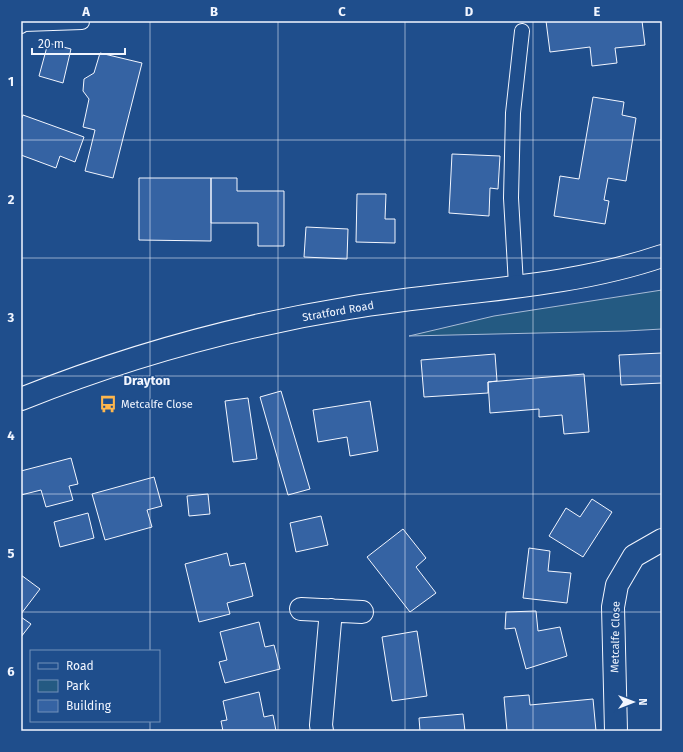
<svg xmlns="http://www.w3.org/2000/svg" width="683" height="752" viewBox="0 0 683 752" font-family="'Fira Sans',sans-serif">
  <style>
    .green { fill: #245a82; stroke: #a8bbd7 }
    .building { fill: #3563a3; stroke: #f2f6ff }
    .lines { fill: none; stroke-linecap: round; stroke-linejoin: round }
    .service-casing { stroke: #f2f6ff; stroke-width: 16 }
    .minor-casing { stroke: #f2f6ff; stroke-width: 24 }
    .primary-casing { stroke: #f2f6ff; stroke-width: 24 }
    .service { stroke: #1f4e8c; stroke-width: 14 }
    .minor { stroke: #1f4e8c; stroke-width: 22 }
    .primary { stroke: #1f4e8c; stroke-width: 22 }
    .grid { fill: none; stroke: #f2f6ff; stroke-width: 1; stroke-opacity: 0.55 }
    .labels { text-anchor: middle; stroke-width: 3; stroke-linejoin: round; paint-order: stroke }
    .street-label { font-size: 11px; fill: #f2f6ff; stroke: #1f4e8c }
    .poi-label { font-size: 11px; fill: #f2f6ff; stroke: #1f4e8c; text-anchor: start }
    .quarter-label { font-size: 13px; font-weight: bold; fill: #f2f6ff; stroke: #1f4e8c }
    .neatline { fill: none; stroke: #f2f6ff; stroke-width: 1.5 }
    .grid-label { font-size: 13px; text-anchor: middle; font-weight: bold; fill: #f2f6ff }
  </style>
  <rect width="100%" height="100%" fill="#1f4e8c"/>
  <path class="green" d="M662 290V329L626 331 409 336 494 316Z"/>
  <path class="building" d="M546 21H642L645 45 615 48 617 63 592 66 590 47 550 52Z
    M48 43 71 49 63 83 39 76Z
    M100 53 142 63 113 178 85 171 95 130 83 127 89 99 83 91 84 79 94 73Z
    M593 97 624 102 622 115 636 118 626 181 608 178 604 200 609 201 605 224 554 216 560 176 579 179Z
    M23 115 84 137 75 162 60 156 56 168 21 155V120Z
    M452 154 500 156 498 189 490 188 489 216 449 213Z
    M139 178H211V241L139 240Z
    M211 178H237V191H284V246H258V223H211Z
    M357 194H386L385 219H395V243L356 242Z
    M306 227 348 229 347 259 304 257Z
    M662 353V383L621 385 619 355Z
    M495 354 497 381 488 382V393L424 397 421 360Z
    M584 374 589 432 564 434 562 415 539 417V409L490 413 488 382Z
    M281 391 310 489 288 495 260 397Z
    M248 398 257 459 233 462 225 401Z
    M370 401 378 451 350 456 347 437 318 442 313 410Z
    M71 458 78 484 69 486 73 500 46 507 41 490 21 495V471Z
    M154 477 162 506 147 510 152 527 105 540 92 494Z
    M208 494 210 514 189 516 187 496Z
    M592 499 612 512 583 557 549 536 566 508 580 517Z
    M88 513 94 538 60 547 54 522Z
    M321 516 328 545 296 552 290 523Z
    M403 529 426 558 416 567 436 593 410 612 367 557Z
    M529 548 550 551 548 571 571 573 567 603 523 598Z
    M227 553 230 566 245 563 253 596 227 603 230 614 199 622 185 564Z
    M21 575 40 589 21 614Z
    M536 611 538 631 560 627 567 656 526 669 515 628 505 629 506 612Z
    M21 617 31 624 21 637Z
    M259 622 265 647 274 645 280 669 225 683 219 662 227 660 220 632Z
    M417 631 427 696 392 701 382 637Z
    M259 692 264 717 273 715 276 731H223L221 721 227 720 223 701Z
    M529 695 530 705 593 699 596 731H507L504 697Z
    M463 714 465 731H420L419 718Z"/>
  <g class="lines">
    <g class="service-casing">
      <path id="service" d="M21 26 24 24 82 22
        M516 285 511 198 513 113 522 31"/>
    </g>
    <g class="minor-casing">
      <path id="minor" d="M301 609 362 612
        M322 731 321 725 331 610
        M616 731 613 607 617 585 634 556 662 540"/>
    </g>
    <g class="primary-casing">
      <path id="primary" d="M21 399C126 357 237 326 349 308 453 290 562 290 662 256"/>
    </g>
    <use href="#service" class="service"/>
    <use href="#minor" class="minor"/>
    <use href="#primary" class="primary"/>
  </g>
  <path class="grid" d="M150 21V651M278 21V731M405 21V731M533 21V731M21 140H662M21 258H662M21 376H662M21 494H662M21 612H662M150 721V731"/>
  <defs>
    <g id="bus-bare" transform="scale(1.38)"><path d="M-5-6H5V4H4V6H2V4H-2V6H-4V4H-5ZM-3.5-4V0h7V-4ZM-3.5 1.2v1.5H-2V1.2ZM2 1.2v1.5H3.5V1.2Z" fill="#ffb74d" stroke="#1f4e8c" stroke-width="2.5" paint-order="stroke"/></g>
  </defs>
  <g fill-rule="evenodd">
    <use href="#bus-bare" x="108" y="404"/>
  </g>
  <g class="labels">
    <g class="street-label">
      <text transform="translate(338 311) rotate(-10)" y="4">Stratford Road</text>
      <text transform="translate(615 637) rotate(-89)" y="4">Metcalfe Close</text>
    </g>
    <g class="poi-label">
      <text x="121" y="408">Metcalfe Close</text>
    </g>
    <g class="quarter-label">
      <text x="147" y="385">Drayton</text>
    </g>
  </g>
  <rect width="683" height="752" fill="none" stroke="#1f4e8c" stroke-width="44"/>
  <rect x="30" y="650" width="130" height="72" fill="#1f4e8c" stroke="#7391ba"/>
  <rect x="38" y="663" width="20" height="6" fill="#1f4e8c" stroke="#7391ba"/>
  <text x="66" y="670" font-size="12" fill="#f2f6ff">Road</text>
  <rect x="38" y="680" width="20" height="12" fill="#245a82" stroke="#7391ba"/>
  <text x="66" y="690" font-size="12" fill="#f2f6ff">Park</text>
  <rect x="38" y="700" width="20" height="12" fill="#3563a3" stroke="#7391ba"/>
  <text x="66" y="710" font-size="12" fill="#f2f6ff">Building</text>
  <g transform="translate(633 702) rotate(90)" stroke="#1f4e8c" stroke-width="3" paint-order="stroke">
  <path d="M0-3L7 15L0 10L-7 15Z" fill="#f2f6ff"/>
  <text y="-6" font-size="11" font-weight="bold" text-anchor="middle" fill="#f2f6ff">N</text>
  </g>
  <path d="M32 48v6h93v-6" fill="none" stroke="#f2f6ff" stroke-width="2"/>
  <text x="38" y="48" font-size="12" fill="#f2f6ff" stroke="#1f4e8c" stroke-width="3" paint-order="stroke">20 m</text>
  <rect x="22" y="22" width="639" height="708" class="neatline"/>
  <g class="grid-label">
    <text x="86" y="16">A</text>
    <text x="214" y="16">B</text>
    <text x="342" y="16">C</text>
    <text x="469" y="16">D</text>
    <text x="597" y="16">E</text>
    <text x="11" y="86">1</text>
    <text x="11" y="204">2</text>
    <text x="11" y="322">3</text>
    <text x="11" y="440">4</text>
    <text x="11" y="558">5</text>
    <text x="11" y="676">6</text>
  </g>
</svg>
